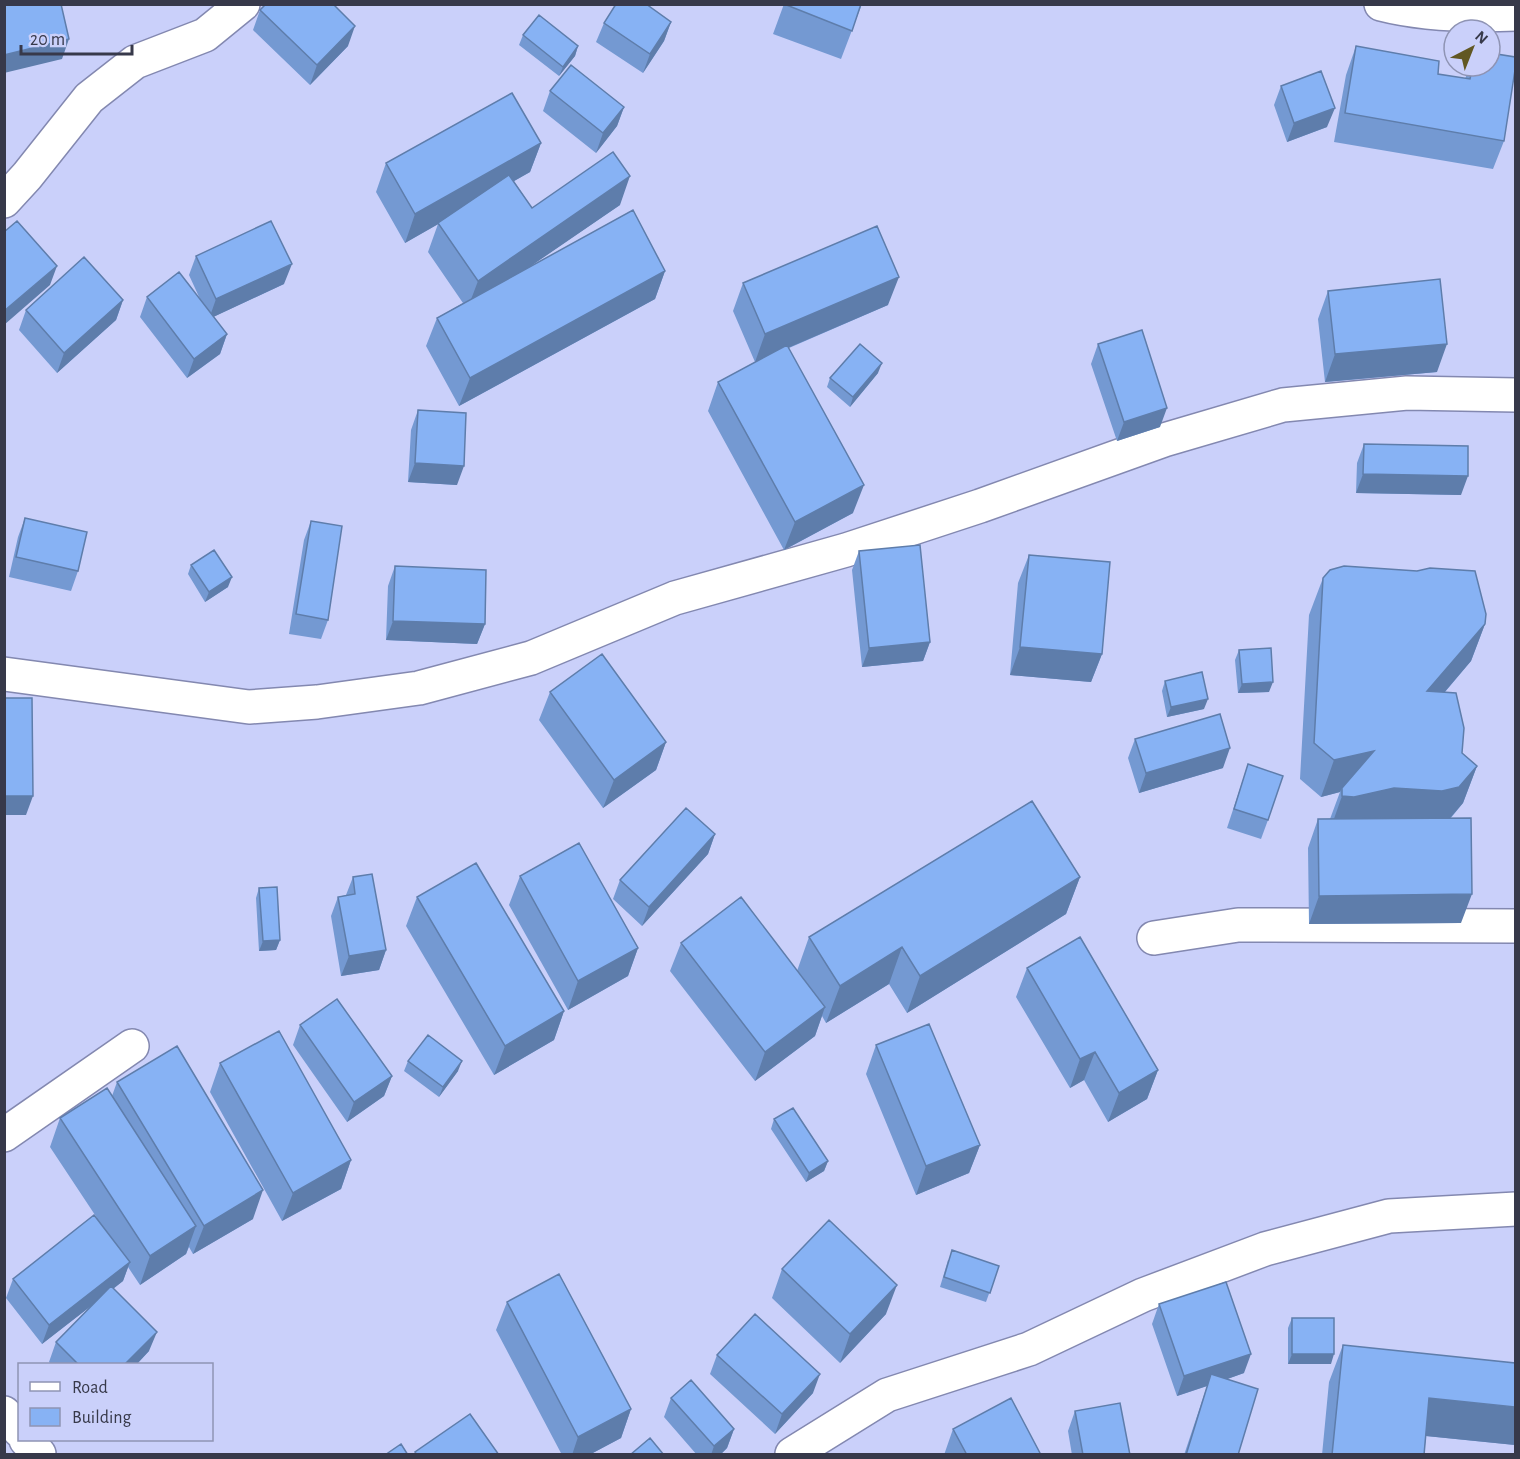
<svg xmlns="http://www.w3.org/2000/svg" width="1520" height="1459" viewBox="0 0 1520 1459" font-family="'Alegreya Sans',sans-serif">
  <style>
    .lines { fill: none; stroke-linecap: round; stroke-linejoin: round }
    .minor-casing { stroke: #8388b0; stroke-width: 36 }
    .minor { stroke: #fff; stroke-width: 33 }
    .wall { fill: #7499d2 }
    .shaded-wall { fill: #5e7dab }
    .building { fill: #87b2f4; stroke: #5e7dab; stroke-width: 1.5 }
  </style>
  <rect width="100%" height="100%" fill="#cad0fa"/>
  <g class="lines">
    <g class="minor-casing">
      <path id="minor" d="M1381 4C1424 15 1471 16 1516 14
        M4 201 27 176 89 98 135 62 205 35 243 4
        M4 674 249 707 317 702 419 688 531 658 675 598 846 550 980 506 1164 440 1283 405 1407 393 1516 395
        M1154 938 1238 925 1516 926
        M4 1135 132 1046
        M4 1413 20 1431
        M26 1440 39 1454
        M792 1454 887 1395 1029 1349 1143 1295 1265 1249 1389 1216 1516 1209"/>
    </g>
    <use href="#minor" class="minor"/>
  </g>
  <path class="wall" d="M784 4H862L841 59 773 34Z
    M260 10 348 46 310 85 253 30Z
    M671 22 664 41 643 73 596 42 604 23Z
    M523 35 578 46 575 56 559 76 519 45Z
    M1356 46 1438 74 1465 79 1470 66H1490L1504 141 1493 169 1334 142 1346 75Z
    M1281 86 1327 127 1287 142 1274 105Z
    M550 91 624 107 617 126 596 153 543 111Z
    M541 143 530 172 514 181 532 208 620 205 530 266 665 271 655 299 459 406 426 346 437 318 463 303 428 252 438 224 405 243 376 192 386 163Z
    M196 256 284 284 213 317 227 334 220 354 187 378 140 317 147 297 200 299 189 275Z
    M743 283 888 305 789 348 853 513 784 550 708 411 718 382 755 362 733 311Z
    M1328 291 1437 372 1325 382 1318 319Z
    M123 300 116 320 57 373 19 330 26 310Z
    M1098 344 1160 427 1117 441 1091 364Z
    M878 373 850 407 827 387 830 378Z
    M418 410 457 485 408 482 411 430Z
    M1364 444 1461 495 1356 493 1357 463Z
    M25 518 78 571 71 591 9 577 18 537Z
    M311 521 328 620 321 639 289 634 304 540Z
    M859 551 930 642 923 661 862 667 852 570Z
    M1029 555 1102 654 1091 682 1010 675 1018 583Z
    M191 565 228 587 205 602 188 574Z
    M395 566 485 624 477 644 386 640 388 586Z
    M1323 578 1485 624 1471 661 1445 692 1462 753 1477 766 1463 803 1450 819 1461 923 1309 924 1308 848 1318 819H1330L1340 792 1321 797 1300 779 1309 615Z
    M1239 650 1269 692 1238 693 1235 660Z
    M1165 681 1204 709 1167 717 1162 691Z
    M550 692 666 742 656 770 603 808 539 720Z
    M1135 739 1223 768 1139 793 1128 758Z
    M1248 764 1268 820 1261 839 1227 828Z
    M715 834 708 854 642 926 613 899 620 880Z
    M520 876 638 948 628 976 568 1010 509 905Z
    M353 877 386 950 379 970 341 976 331 916 338 897 346 895Z
    M1080 877 1066 914 907 1013 889 984 826 1023 822 1016 815 1036 755 1081 670 971 681 943 797 971 809 937Z
    M259 888 280 940 276 950 259 951 256 898Z
    M417 897 564 1011 554 1040 494 1075 406 926Z
    M1027 968 1158 1070 1147 1099 1108 1122 1084 1080 1070 1088 1016 997Z
    M300 1025 392 1076 384 1096 347 1122 293 1045Z
    M876 1045 980 1145 969 1173 916 1195 866 1074Z
    M408 1061 458 1071 439 1097 404 1071Z
    M220 1063 351 1160 341 1189 282 1221 210 1092Z
    M117 1082 253 1219 193 1254 189 1247 186 1254 140 1285 128 1267 123 1281 113 1289 149 1351 136 1365H52L49 1362 56 1342 91 1306 42 1344 6 1298 13 1279 97 1218 50 1147 60 1118 112 1096Z
    M774 1119 828 1161 824 1171 806 1182 771 1129Z
    M948 1260 999 1266 986 1302 940 1287Z
    M782 1269 886 1314 840 1363 772 1298Z
    M507 1302 631 1409 621 1438 589 1455H562L496 1330Z
    M1159 1304 1244 1373 1227 1379 1238 1455H1184L1207 1386 1177 1396 1152 1324Z
    M1292 1318 1331 1364H1288V1328Z
    M1343 1345 1515 1445 1426 1436 1424 1455H1322L1329 1382Z
    M717 1355 813 1393 775 1434 710 1374Z
    M671 1398 734 1429 727 1448 720 1455H697L664 1417Z
    M1075 1411 1130 1455H1072L1068 1431Z
    M953 1429 1041 1455H944Z"/>
  <path class="shaded-wall" d="M671 22 664 41 643 73 650 54Z
    M355 26 348 46 310 85 317 65Z
    M69 39 62 59 4 73V55Z
    M578 46 575 56 559 76 563 67Z
    M624 107 617 126 596 153 603 133Z
    M1335 108 1327 127 1287 142 1294 123Z
    M541 143 530 172 405 243 415 214Z
    M630 176 620 205 467 310 478 281Z
    M292 264 284 284 209 319 216 299Z
    M57 266 50 285 4 325V311Z
    M665 271 655 299 459 406 470 378Z
    M899 277 888 305 755 362 765 334Z
    M123 300 116 320 57 373 64 353Z
    M227 334 220 354 187 378 194 359Z
    M1447 344 1437 372 1325 382 1335 354Z
    M882 363 878 373 850 407 853 397Z
    M1167 408 1160 427 1117 441 1124 422Z
    M415 463 464 466 457 485 408 482Z
    M1363 474 1468 476 1461 495 1356 493Z
    M864 485 853 513 784 550 795 522Z
    M232 577 228 587 205 602 209 592Z
    M393 621 485 624 477 644 386 640Z
    M1485 624 1471 661 1414 728 1427 691Z
    M930 642 923 661 862 667 869 648Z
    M1020 647 1102 654 1091 682 1010 675Z
    M1273 682 1269 692 1238 693 1242 684Z
    M1208 699 1204 709 1167 717 1171 707Z
    M666 742 656 770 603 808 614 780Z
    M1230 748 1223 768 1139 793 1146 773Z
    M1374 751 1342 788 1340 792 1321 797 1334 760Z
    M1477 766 1463 803 1445 824 1329 833 1342 796 1394 788Z
    M4 796H33L26 815H4Z
    M715 834 708 854 642 926 649 907Z
    M1080 877 1066 914 907 1013 920 976Z
    M1472 894 1461 923 1309 924 1319 896Z
    M280 940 276 950 259 951 263 941Z
    M902 947 889 984 826 1023 840 986Z
    M638 948 628 976 568 1010 578 981Z
    M386 950 379 970 341 976 349 956Z
    M825 1007 815 1036 755 1081 765 1052Z
    M564 1011 554 1040 494 1075 505 1046Z
    M1095 1052 1084 1080 1070 1088 1080 1059Z
    M462 1061 458 1071 439 1097 443 1087Z
    M1158 1070 1147 1099 1108 1122 1119 1093Z
    M392 1076 384 1096 347 1122 354 1102Z
    M980 1145 969 1173 916 1195 926 1166Z
    M351 1160 341 1189 282 1221 293 1193Z
    M828 1161 824 1171 806 1182 809 1173Z
    M263 1190 253 1219 193 1254 204 1226Z
    M196 1226 186 1254 140 1285 150 1256Z
    M130 1262 123 1281 42 1344 49 1325Z
    M897 1285 886 1314 840 1363 850 1334Z
    M157 1332 149 1351 136 1365H124Z
    M1251 1354 1244 1373 1208 1386 1211 1374 1207 1386 1177 1396 1184 1376Z
    M1292 1354H1334L1331 1364H1288Z
    M820 1374 813 1393 775 1434 782 1414Z
    M1429 1398 1515 1407V1445L1416 1435Z
    M631 1409 621 1438 589 1455H572L578 1437Z
    M734 1429 727 1448 720 1455H711L714 1446Z"/>
  <path class="building" d="M4 4H61L69 39 4 55Z
    M266 4H333L355 26 317 65 260 10Z
    M616 4H646L671 22 650 54 604 23Z
    M784 4H861L852 31Z
    M539 15 578 46 563 67 523 35Z
    M1356 46 1439 61 1438 74 1470 79 1473 66H1490V53L1515 57V70L1504 141 1345 113Z
    M571 65 624 107 603 133 550 91Z
    M1321 71 1335 108 1294 123 1281 86Z
    M512 93 541 143 415 214 386 163Z
    M613 152 630 176 478 281 438 223 509 175 532 208Z
    M633 210 665 271 470 378 437 318Z
    M17 221 57 266 4 311V232Z
    M271 221 292 264 216 299 196 256Z
    M877 226 899 277 765 334 743 283Z
    M84 257 123 300 64 353 26 310Z
    M179 272 227 334 194 359 147 297Z
    M1440 279 1447 344 1335 354 1328 291Z
    M1142 330 1167 408 1124 422 1098 344Z
    M860 344 882 363 853 397 830 378Z
    M787 345 864 485 795 522 718 382Z
    M418 410 466 413 464 466 415 463Z
    M1364 444 1468 446V476L1363 474Z
    M25 518 87 532 78 571 16 557Z
    M311 521 342 526 328 620 296 614Z
    M920 545 930 642 869 648 859 551Z
    M214 550 232 577 209 592 191 565Z
    M1029 555 1110 562 1102 654 1020 647Z
    M395 566 486 570 485 624 393 621Z
    M1344 566 1417 571 1430 568 1475 571 1486 614 1485 624 1427 691 1456 693 1464 728 1462 753 1477 766 1459 787 1442 791 1394 788 1354 797 1342 796V788L1374 751 1334 760 1314 743 1323 578 1330 570Z
    M1271 648 1273 682 1242 684 1239 650Z
    M602 654 666 742 614 780 550 692Z
    M1202 672 1208 699 1171 707 1165 681Z
    M4 698H32L33 796H4Z
    M1220 714 1230 748 1146 773 1135 739Z
    M1248 764 1283 776 1268 820 1234 809Z
    M1032 801 1080 877 920 976 902 947 840 986 809 937Z
    M686 808 715 834 649 907 620 880Z
    M1471 818 1472 894 1319 896 1318 819Z
    M579 843 638 948 578 981 520 876Z
    M476 863 564 1011 505 1046 417 897Z
    M372 874 386 950 349 956 338 897 355 894 353 877Z
    M277 887 280 940 263 941 259 888Z
    M741 897 825 1007 765 1052 681 943Z
    M1080 937 1158 1070 1119 1093 1095 1052 1080 1059 1027 968Z
    M337 999 392 1076 354 1102 300 1025Z
    M929 1024 980 1145 926 1166 876 1045Z
    M279 1031 351 1160 293 1193 220 1063Z
    M428 1035 462 1061 443 1087 408 1061Z
    M177 1046 263 1190 204 1226 117 1082Z
    M107 1088 196 1226 150 1256 60 1118Z
    M793 1108 828 1161 809 1173 774 1119Z
    M94 1215 130 1262 49 1325 13 1279Z
    M829 1220 897 1285 850 1334 782 1269Z
    M952 1250 999 1266 990 1293 944 1277Z
    M559 1274 631 1409 578 1437 507 1302Z
    M1226 1282 1251 1354 1184 1376 1159 1304Z
    M111 1286 157 1332 124 1365H79L56 1342Z
    M755 1314 820 1374 782 1414 717 1355Z
    M1292 1318H1334V1354H1292Z
    M1343 1345 1515 1363V1407L1429 1398 1424 1455H1332Z
    M1211 1374 1258 1389 1238 1455H1186Z
    M691 1380 734 1429 714 1446 671 1398Z
    M1011 1398 1041 1455H967L953 1429Z
    M1120 1403 1130 1455H1083L1075 1411Z
    M470 1414 499 1455H417L415 1452Z
    M650 1438 664 1455H630Z
    M401 1444 408 1455H385Z"/>
  <rect width="1520" height="1459" fill="none" stroke="#37394a" stroke-width="12"/>
  <rect x="18" y="1363" width="195" height="78" fill="#cad0fa" stroke="#8f94b4" stroke-width="1.5"/>
  <rect x="30" y="1382" width="30" height="9" fill="#ffffff" stroke="#8f94b4" stroke-width="1.5"/>
  <text x="72" y="1393" font-size="18" fill="#37394a">Road</text>
  <rect x="30" y="1408" width="30" height="18" fill="#87b2f4" stroke="#8f94b4" stroke-width="1.5"/>
  <text x="72" y="1423" font-size="18" fill="#37394a">Building</text>
  <g transform="translate(1472 48) rotate(42)"><circle r="28" fill="#cad0fa" stroke="#8f94b4" stroke-width="1.5"/>
  <path d="M0-4.5L10 22L0 15L-10 22Z" fill="#615723"/>
  <text y="-9" font-size="16" font-weight="bold" text-anchor="middle" fill="#37394a">N</text>
  </g>
  <path d="M21 45v9h111v-9" fill="none" stroke="#37394a" stroke-width="3"/>
  <text x="30" y="45" font-size="18" fill="#37394a" stroke="#cad0fa" stroke-width="4.5" paint-order="stroke">20 m</text>
</svg>
